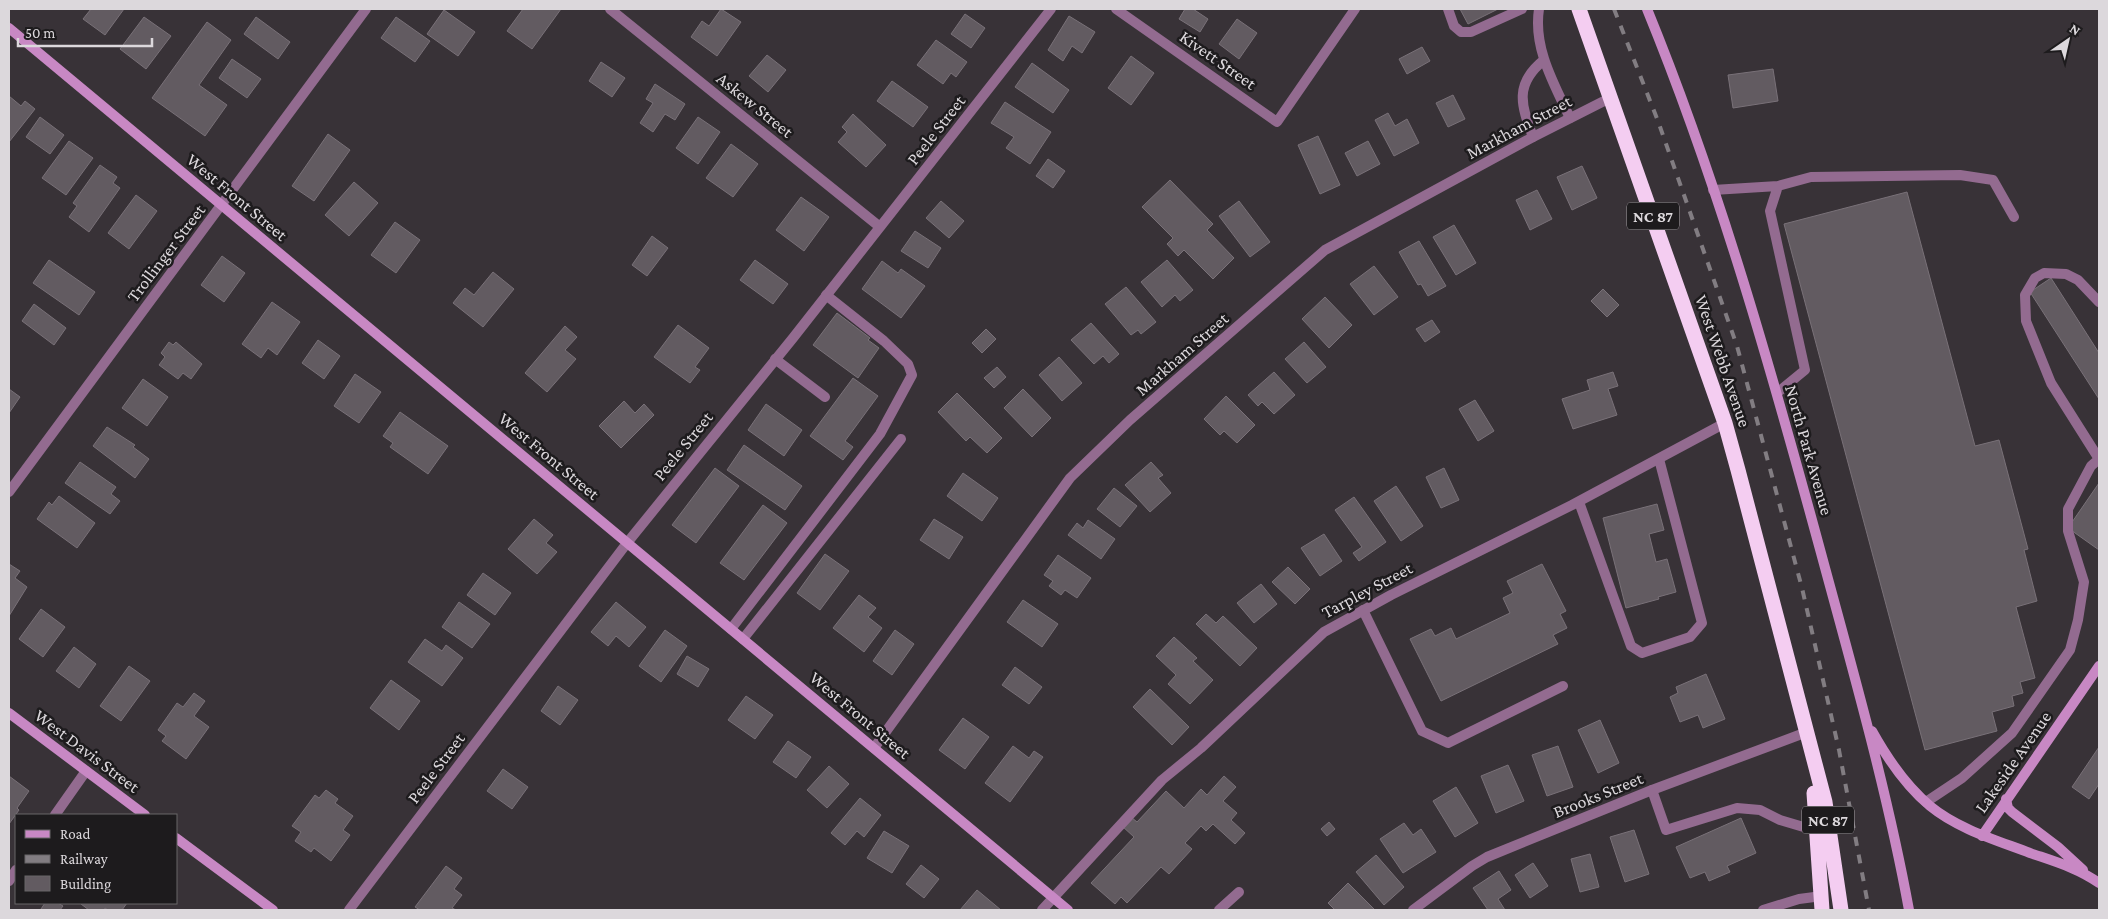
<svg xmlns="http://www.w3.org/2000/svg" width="2108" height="919" viewBox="0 0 2108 919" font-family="'Crimson Pro',serif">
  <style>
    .building { fill: #625b61; stroke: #797178 }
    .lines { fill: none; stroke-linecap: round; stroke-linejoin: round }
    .lane { stroke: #936b90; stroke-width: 10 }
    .street { stroke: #936b90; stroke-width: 10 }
    .secondary { stroke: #c888c4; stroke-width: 10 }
    .highway { stroke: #f4cdf1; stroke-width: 15 }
    .rail { stroke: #827d82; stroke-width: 4; stroke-dasharray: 9 9; stroke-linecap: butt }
    .labels { text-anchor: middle; stroke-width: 5; stroke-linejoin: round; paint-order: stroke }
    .shield { fill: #1d1b1d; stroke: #a39fa3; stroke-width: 1 }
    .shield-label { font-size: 16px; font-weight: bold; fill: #dcd8dc }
    .street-label { font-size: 18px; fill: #dcd8dc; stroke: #1d1b1d }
  </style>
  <rect width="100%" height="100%" fill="#383237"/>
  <path class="building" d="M91 9H124L105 35 83 19Z
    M523 9H561L532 49 507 31Z
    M721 9 741 22 717 56 691 37 702 21 709 26Z
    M1185 9H1193L1208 19 1200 32 1179 19Z
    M1460 9H1498L1468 24Z
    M444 10 475 32 458 56 427 34Z
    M965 14 985 28 971 48 951 34Z
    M1069 16 1095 32 1082 53 1072 46 1063 61 1048 50Z
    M144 17 171 36 146 69 120 49Z
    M256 17 290 42 278 59 244 34Z
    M396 17 430 41 415 62 381 38Z
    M1237 19 1257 33 1239 59 1219 44Z
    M207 22 231 40 199 85 227 105 205 136 152 98Z
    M936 40 967 62 956 77 951 73 943 84 917 65Z
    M1422 47 1430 61 1407 74 1399 59Z
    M767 55 786 70 768 92 749 76Z
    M1131 56 1154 73 1131 105 1108 88Z
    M232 59 261 79 247 98 219 78Z
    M601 62 625 78 612 97 589 81Z
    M1032 63 1069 90 1053 113 1015 87Z
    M1773 69 1778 101 1733 108 1728 75Z
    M892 81 928 107 913 127 877 101Z
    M655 84 685 104 675 120 665 114 653 132 640 123 653 103 646 99Z
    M1453 95 1465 119 1448 127 1436 103Z
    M9 96 21 106 25 101 35 109 9 142Z
    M1005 102 1051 132 1030 164 1006 148 1014 137 991 123Z
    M1388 113 1395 126 1407 119 1419 143 1394 156 1375 120Z
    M853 114 886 145 866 167 838 142 847 132 842 127Z
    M40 117 64 135 50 154 26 137Z
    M698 117 720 132 698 164 676 148Z
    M328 134 350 150 314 201 292 186Z
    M1318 136 1340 185 1320 194 1298 145Z
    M69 141 93 158 66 195 42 178Z
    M1368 141 1380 164 1357 176 1345 153Z
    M731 144 758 164 733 197 706 178Z
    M1048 159 1065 171 1053 188 1036 176Z
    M100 165 117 177 113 183 120 188 89 232 69 217 77 206 73 203Z
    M1582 166 1597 198 1572 210 1557 177Z
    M1170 180 1213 224 1207 230 1234 258 1213 279 1184 250 1178 256 1167 244 1173 238 1142 207Z
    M354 182 378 203 349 236 325 215Z
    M1537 190 1552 219 1530 230 1516 200Z
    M1907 192 1975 446 1999 440 2028 549 2024 550 2037 601 2016 607 2035 678 2020 682 2023 693 2012 696 2014 706 1992 712 1997 731 1925 750 1784 224Z
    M136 195 157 211 129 249 108 233Z
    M801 197 829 217 804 251 776 230Z
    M941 201 964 221 949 238 926 218Z
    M1239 201 1270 242 1250 257 1219 216Z
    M395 222 420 240 396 273 371 255Z
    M1454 225 1476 263 1456 275 1433 237Z
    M915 231 941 248 928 268 901 251Z
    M652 236 668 248 647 276 632 265Z
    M1419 241 1446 286 1428 296 1421 284 1418 285 1399 252Z
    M222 256 245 273 224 302 201 285Z
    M49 260 95 292 79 315 33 283Z
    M755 260 788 284 773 304 740 280Z
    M1167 260 1193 290 1180 301 1175 295 1162 307 1141 282Z
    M882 261 898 273 901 269 925 286 901 318 862 289Z
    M1374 266 1398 297 1374 315 1350 284Z
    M493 272 514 289 483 327 453 303 465 288 474 295Z
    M2051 278 2099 353V399L2030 292Z
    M1126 287 1156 322 1141 334 1138 330 1131 335 1105 304Z
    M1603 289 1619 305 1607 317 1591 301Z
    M1325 297 1352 325 1329 348 1302 319Z
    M272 302 300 322 277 355 268 348 261 358 242 344Z
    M34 304 66 328 54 345 22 321Z
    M837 313 870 338 868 340 879 348 858 378 813 345Z
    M1432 320 1440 332 1425 342 1416 329Z
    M1091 323 1119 354 1109 363 1103 356 1094 364 1071 340Z
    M678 325 709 348 695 367 700 370 690 383 654 357Z
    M565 326 577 337 565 350 576 359 547 392 525 373Z
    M986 329 996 339 982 353 972 343Z
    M318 340 340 356 324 379 302 363Z
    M169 342 173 345 176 342 202 364 191 379 183 373 178 379 159 365 165 357 161 353Z
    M1304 342 1326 367 1307 383 1285 359Z
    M1059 357 1082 383 1062 401 1039 375Z
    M997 367 1006 377 994 388 984 378Z
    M1274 372 1295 395 1274 414 1262 402 1258 406 1248 395Z
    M1613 372 1618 386 1608 389 1617 415 1573 429 1562 399 1590 390 1587 380Z
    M355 374 381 392 359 423 334 406Z
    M853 378 878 396 845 441 853 447 843 460 810 436Z
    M143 379 168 397 147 426 122 408Z
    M9 389 20 397 9 413Z
    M1023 389 1051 418 1032 437 1004 408Z
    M957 393 1002 438 987 453 970 437 966 441 938 412Z
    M1226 396 1255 425 1237 443 1224 431 1220 435 1204 419Z
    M1475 400 1494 431 1478 441 1459 409Z
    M624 401 635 413 644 404 654 415 621 448 599 426Z
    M766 404 802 430 784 456 748 430Z
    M400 412 448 446 428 474 390 447 393 443 383 436Z
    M107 427 135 445 133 447 149 459 135 478 93 446Z
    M744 445 802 486 785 510 727 470Z
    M80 462 116 487 111 494 120 501 110 514 65 483Z
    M1151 462 1163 475 1158 478 1171 493 1150 512 1125 485Z
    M715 468 739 486 696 543 672 525Z
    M1444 468 1459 500 1441 508 1426 477Z
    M963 473 998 498 982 521 947 496Z
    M2099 483V550L2068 528Z
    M1396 486 1423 526 1401 541 1374 501Z
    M1114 488 1137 506 1120 527 1097 509Z
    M59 496 95 523 77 548 37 519 49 502 52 505Z
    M1354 497 1386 542 1359 561 1353 553 1362 547 1335 510Z
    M1657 504 1664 530 1649 534 1656 562 1667 559 1676 592 1658 597 1659 599 1626 608 1603 518Z
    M763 505 787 523 744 580 720 563Z
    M534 519 553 535 546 543 557 552 537 574 508 549Z
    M934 519 963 537 949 559 920 540Z
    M1088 520 1115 539 1101 559 1068 535 1077 523 1083 528Z
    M1324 534 1342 561 1320 576 1301 548Z
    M825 554 849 571 820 610 797 593Z
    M1058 555 1091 578 1077 598 1065 590 1061 595 1049 586 1053 581 1044 575Z
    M9 564 20 571 15 578 27 587 9 616Z
    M1542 564 1566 611 1560 614 1567 628 1553 635 1558 644 1441 701 1410 639 1431 629 1435 636 1451 628 1456 639 1510 613 1503 598 1513 593 1507 581Z
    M1288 567 1310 589 1295 604 1272 582Z
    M483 573 511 593 495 615 467 595Z
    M1261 584 1277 604 1254 623 1237 603Z
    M859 595 876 608 868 617 882 628 864 652 833 628Z
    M1023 600 1058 624 1042 647 1007 622Z
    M459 602 490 624 472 648 442 627Z
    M616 602 646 627 629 647 616 636 608 646 591 632Z
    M41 609 65 627 43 657 19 639Z
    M1206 614 1216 623 1223 616 1257 648 1240 666 1196 624Z
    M665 630 687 646 661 682 639 666Z
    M895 630 914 644 892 675 873 661Z
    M1174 637 1197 658 1193 661 1213 680 1190 704 1168 684 1176 675 1156 656Z
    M425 639 442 651 446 645 463 658 442 686 408 662Z
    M74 647 96 664 79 688 56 671Z
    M687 656 709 669 698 687 677 674Z
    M129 666 150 681 121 721 100 706Z
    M1015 667 1042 687 1029 704 1002 685Z
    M1706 674 1725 719 1703 728 1698 715 1680 722 1670 697 1678 693 1676 687Z
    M391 680 420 701 399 730 370 708Z
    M558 686 578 700 560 725 541 711Z
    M1150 689 1189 727 1172 745 1133 707Z
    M194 693 205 701 194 716 209 727 186 759 162 741 166 736 158 730 177 703 183 707Z
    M746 696 773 715 755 739 728 720Z
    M963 718 989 737 965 769 939 750Z
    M1600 720 1619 763 1598 773 1578 730Z
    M788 741 811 757 796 778 773 762Z
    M1013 746 1029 758 1034 751 1043 757 1010 802 985 783Z
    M1558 746 1573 787 1547 796 1532 755Z
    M2099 747V784L2089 799 2072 787Z
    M1508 765 1524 801 1496 813 1481 776Z
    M829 766 849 784 827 808 807 790Z
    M503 769 528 787 512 809 487 791Z
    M9 776 29 791 17 808 19 810 9 824Z
    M1224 776 1236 787 1223 801 1237 813 1231 820 1245 833 1235 844 1213 824 1206 831 1201 826 1185 843 1192 849 1169 874 1161 867 1127 903 1121 897 1115 904 1091 883 1134 837 1122 826 1131 817 1137 822 1166 791 1184 808 1201 789 1207 795Z
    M1456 787 1478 823 1455 837 1433 801Z
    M326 790 338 799 335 803 353 816 343 830 350 835 331 861 314 848 311 852 295 841 301 832 292 826 315 795 319 798Z
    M860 798 881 815 864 837 857 831 845 845 831 833Z
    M1741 818 1756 853 1727 866 1730 872 1709 881 1705 872 1690 878 1676 847Z
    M1329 822 1335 829 1327 836 1321 829Z
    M1404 823 1413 835 1421 829 1436 852 1403 873 1380 839Z
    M1634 830 1649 874 1625 882 1610 837Z
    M884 831 909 846 892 873 867 858Z
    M1590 854 1599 887 1580 892 1571 859Z
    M1376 855 1404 887 1384 905 1356 872Z
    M1533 863 1548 886 1530 898 1515 875Z
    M921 865 939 879 924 898 906 884Z
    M446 866 462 878 454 889 462 895 452 908 456 910H420L415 907Z
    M1499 871 1511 890 1498 899 1505 910H1488L1473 888Z
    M1348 883 1375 910H1335L1328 903Z
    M977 890 1001 910H960Z
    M45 903H58L63 906 60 910H42L41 909Z
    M82 903H127L122 910H108L105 908 104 910H89L81 904Z"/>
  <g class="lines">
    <path class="lane" d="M1448 9 1454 26 1461 32H1471L1522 9
      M1539 9C1533 48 1554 84 1570 118
      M1533 137C1521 105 1514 84 1544 60
      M1713 190 1778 186 1811 177 1960 175 1993 180 2014 217
      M775 359 825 397
      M1777 393 1805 370 1770 211 1778 186
      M2099 459 2051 383 2026 321 2025 295 2035 278 2044 273 2066 274 2078 280 2099 302
      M1579 502 1631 646 1642 653 1690 637 1702 623 1659 459
      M1363 610 1422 731 1448 743 1563 686
      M731 629 880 434 912 375 908 364 884 341 826 295
      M743 639 901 439
      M1652 790 1666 830 1737 808 1760 810 1780 820 1817 831
      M1926 802 1962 778 2012 733 2070 650 2078 620 2084 582 2068 531V509L2091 466 2099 459
      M1219 910 1239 892
      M1763 910 1799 899 1822 896"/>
    <path class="street" d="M610 9 880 227
      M1116 9 1277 122 1355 9
      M9 492 366 9
      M874 748 1070 478 1130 420 1325 250 1533 137 1610 98
      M55 815 86 771
      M9 881 16 870
      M349 910 627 543 793 338 1051 9
      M1042 910 1162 780 1201 748 1324 632 1391 595 1572 505 1725 423
      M1413 910 1472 866 1487 857 1652 790 1807 732"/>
    <path class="secondary" d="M1647 9C1719 185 1771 369 1821 553 1853 671 1887 790 1909 910
      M9 28 1068 910
      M9 713 145 815
      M1872 731C1887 758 1906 786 1930 806 1958 829 1996 840 2030 853 2053 861 2078 868 2099 883
      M2006 799 2008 808 2012 812 2058 847 2083 870
      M1982 836 2099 666
      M176 838 273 910"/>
    <path class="highway" d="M1579 9 1725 423 1738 470 1825 802 1841 910
      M1814 793 1822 910"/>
    <path class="rail" d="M1614 9 1658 121 1737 346 1802 588 1839 750 1869 910"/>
  </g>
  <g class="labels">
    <g class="shield">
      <rect x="1627" y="202.5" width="52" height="27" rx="4"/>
      <rect x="1802" y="806.5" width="52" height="27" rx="4"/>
    </g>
    <g class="shield-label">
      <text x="1653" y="222">NC 87</text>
      <text x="1828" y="826">NC 87</text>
    </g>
    <g class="street-label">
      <text transform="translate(1218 60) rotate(35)" y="6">Kivett Street</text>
      <text transform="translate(755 105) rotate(39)" y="6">Askew Street</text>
      <text transform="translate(1519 127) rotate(-28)" y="6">Markham Street</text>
      <text transform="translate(936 130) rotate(-52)" y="6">Peele Street</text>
      <text transform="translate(237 197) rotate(40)" y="6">West Front Street</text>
      <text transform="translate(166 253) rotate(-53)" y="6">Trollinger Street</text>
      <text transform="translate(1182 354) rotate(-41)" y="6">Markham Street</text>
      <text transform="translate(1723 361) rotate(71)" y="6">West Webb Avenue</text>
      <text transform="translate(683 446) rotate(-51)" y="6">Peele Street</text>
      <text transform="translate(1809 450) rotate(74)" y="6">North Park Avenue</text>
      <text transform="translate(549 456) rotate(40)" y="6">West Front Street</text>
      <text transform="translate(1367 590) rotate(-28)" y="6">Tarpley Street</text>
      <text transform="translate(860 715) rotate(40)" y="6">West Front Street</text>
      <text transform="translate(87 751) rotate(37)" y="6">West Davis Street</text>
      <text transform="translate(2013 762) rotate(-55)" y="6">Lakeside Avenue</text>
      <text transform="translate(436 768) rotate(-53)" y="6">Peele Street</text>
      <text transform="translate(1598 795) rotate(-22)" y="6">Brooks Street</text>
    </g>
  </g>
  <rect width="2108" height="919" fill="none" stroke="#dcd8dc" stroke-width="20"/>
  <rect x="15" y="814" width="162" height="90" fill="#1d1b1d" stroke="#696769"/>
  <rect x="25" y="830" width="25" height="8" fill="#c888c4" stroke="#696769"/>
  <text x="60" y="839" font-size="15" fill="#dcd8dc">Road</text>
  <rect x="25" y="855" width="25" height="8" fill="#827d82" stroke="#696769"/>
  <text x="60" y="864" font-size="15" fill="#dcd8dc">Railway</text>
  <rect x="25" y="876" width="25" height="15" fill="#625b61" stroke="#696769"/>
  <text x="60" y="889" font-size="15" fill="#dcd8dc">Building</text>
  <g transform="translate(2068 40) rotate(34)" stroke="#1d1b1d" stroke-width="4" paint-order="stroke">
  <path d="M0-4L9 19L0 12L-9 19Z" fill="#dcd8dc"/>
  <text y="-8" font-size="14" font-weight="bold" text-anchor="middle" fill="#dcd8dc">N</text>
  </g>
  <path d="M18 38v8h134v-8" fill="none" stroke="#dcd8dc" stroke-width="2.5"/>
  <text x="25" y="38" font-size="15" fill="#dcd8dc" stroke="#1d1b1d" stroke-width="4" paint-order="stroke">50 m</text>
</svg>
